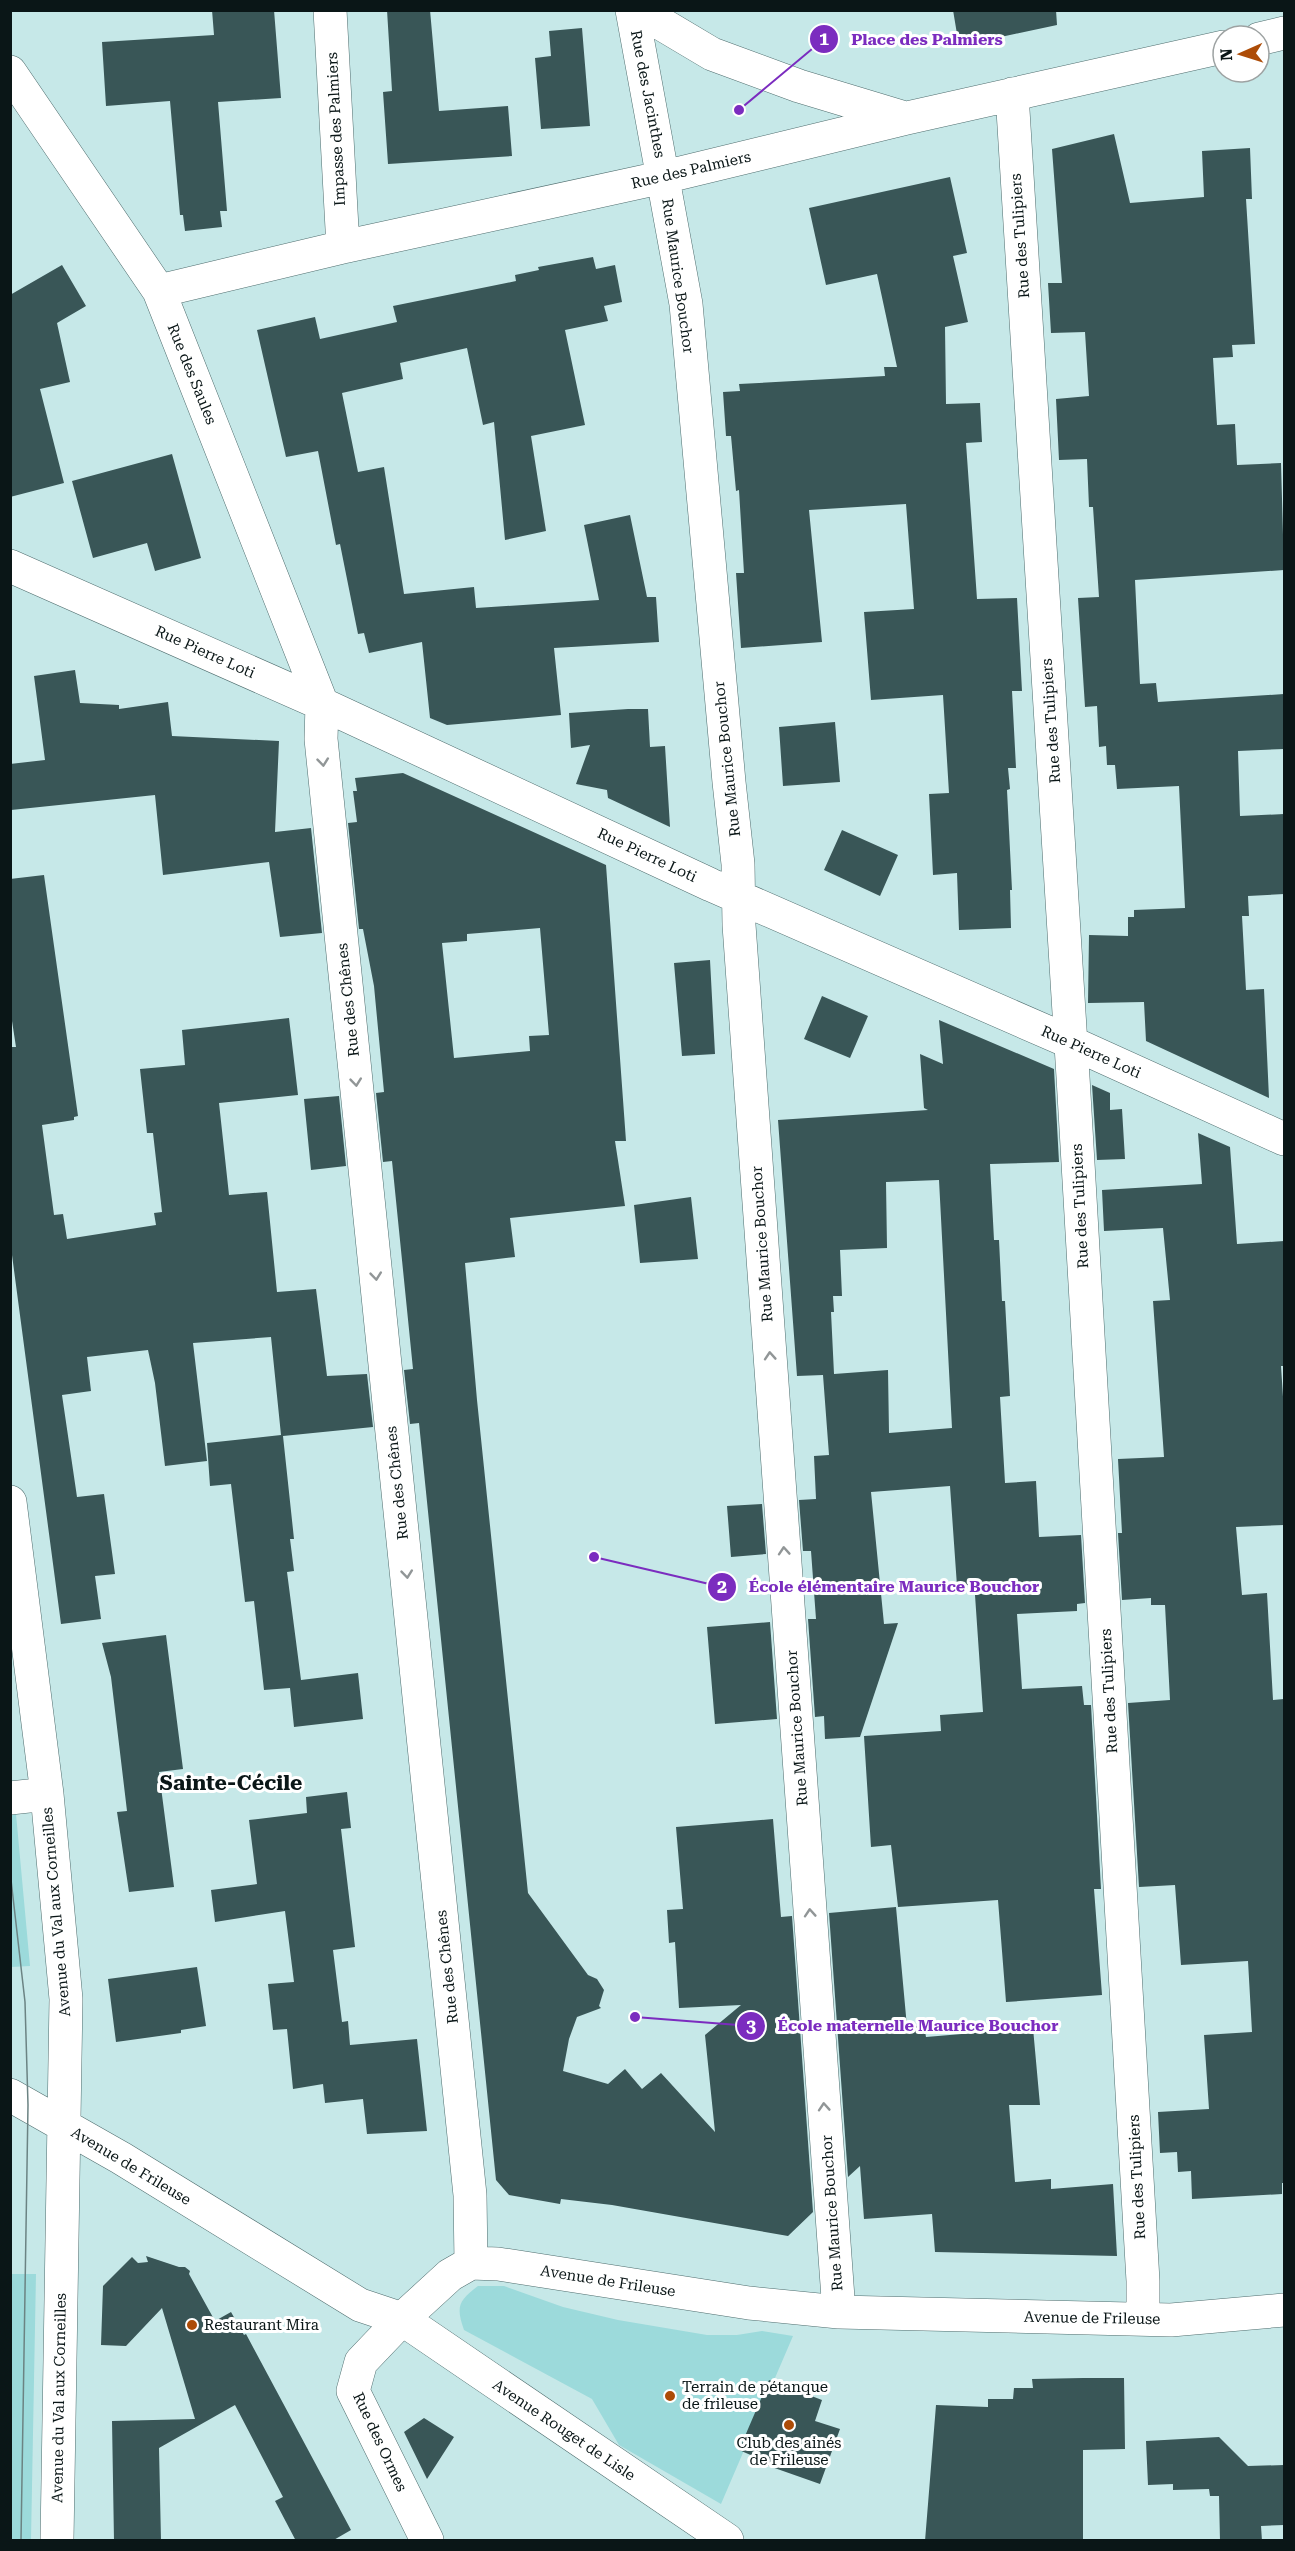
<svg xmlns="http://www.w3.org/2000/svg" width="1295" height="2551" viewBox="0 0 1295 2551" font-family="'Roboto Serif',serif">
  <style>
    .green { fill: #9cdadb }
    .building { fill: #395657; fill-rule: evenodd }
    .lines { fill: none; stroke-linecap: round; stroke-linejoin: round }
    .minor-casing { stroke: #4f6d6e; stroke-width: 34 }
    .minor { stroke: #fff; stroke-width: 33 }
    .tram { stroke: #6b8383; stroke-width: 1.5 }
    .oneway { stroke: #919697 }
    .poi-dot { fill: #ad4c07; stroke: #fff; stroke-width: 2 }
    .labels { text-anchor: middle; stroke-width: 6; stroke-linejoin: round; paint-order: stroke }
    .street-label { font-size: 15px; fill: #0a1617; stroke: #fff }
    .poi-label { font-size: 15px; fill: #0a1617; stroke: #fff; text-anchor: start }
    .district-label { font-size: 21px; font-weight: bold; fill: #0a1617; stroke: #fff }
    .leader { fill: none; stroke: #7b2cbf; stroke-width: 2 }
    .callout-dot { fill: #7b2cbf; stroke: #fff; stroke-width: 2 }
    .mark-label { font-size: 18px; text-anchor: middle; font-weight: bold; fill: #fff }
    .callout-label { font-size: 16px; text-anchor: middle; font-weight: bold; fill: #7b2cbf; stroke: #fff; stroke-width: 6; stroke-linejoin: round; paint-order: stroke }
  </style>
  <rect width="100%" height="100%" fill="#c6e8e8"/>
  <path class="green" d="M16 1814 30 1966 11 1967 10 1815Z
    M11 2274H36L31 2540H11Z
    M478 2286H504L563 2307 618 2320 707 2335H737L762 2331 793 2336 721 2504 619 2445 592 2399 464 2330C456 2307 458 2301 478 2286Z"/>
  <path class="building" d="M212 10H274L281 98 218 102 227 211H220L222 227 185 231 183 215H180L170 101 106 106 102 42 214 35Z
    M387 10H430L439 111 508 106 512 156 388 164 383 92 392 91Z
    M953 10H1056L1057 25 959 46Z
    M582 28 590 126 541 129 535 58 551 56 549 31Z
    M1114 134 1130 203 1204 197 1202 151 1250 148 1252 199H1246L1255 344 1232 345 1233 357 1213 358 1217 425 1235 424 1237 465 1281 463 1284 570 1135 580 1140 684 1156 683 1158 702 1284 694V749L1238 751 1240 816 1284 814V894L1248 896 1249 916H1242L1246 990 1264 989 1269 1098 1146 1041 1144 1002 1088 1003 1089 935 1128 936V917H1134V910L1185 908 1179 786 1117 789 1115 765H1107L1106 746 1099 747 1097 706 1085 707 1078 598 1099 597 1093 507H1089L1087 459 1059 460 1056 399 1089 396 1085 332 1051 333 1048 283H1062L1052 149Z
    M950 177 967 253 953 256 968 322 945 327 946 404 980 403 982 442 966 443 977 599 1017 598 1022 691H1012L1016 768H1008L1010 789 1007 790 1012 890H1010L1011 928 959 930 957 873 933 875 929 794 949 793 943 695 871 700 864 612 914 609 906 504 809 510 822 642 741 648 736 573H744L739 490 736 491 731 436H726L723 392 740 391 739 384 885 376 884 367H897L877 274 826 285 809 208Z
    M593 257 596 269 615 265 622 302 604 306 608 321 565 330 585 425 531 436 546 531 505 540 494 422 483 425 467 348 400 363 403 379 342 393 358 472 384 467 404 594 474 587 476 608 599 600 584 525 630 515 647 597H656L659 642 554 648 561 715 447 725 430 718 422 642 369 653 364 633 358 634 340 544 336 545 318 451 286 457 257 330 315 317 320 339 397 322 393 306 516 281 515 275 539 270 538 267Z
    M62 265 86 306 57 323 70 382 40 389 64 483 10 497V295Z
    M172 454 201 558 155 571 147 543 93 558 72 481Z
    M75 670 80 703 119 705V709L168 702 172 736 279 741 275 832 311 828 322 933 280 937 269 862 163 875 155 795 11 810 10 764 45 760 34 676Z
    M628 709H648L650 747 665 746 670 827 608 798 607 790 576 784 590 745 571 748 569 713Z
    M835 722 840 782 783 786 779 727Z
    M403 773 606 865 626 1141H615L625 1206 510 1218 515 1257 465 1263 477 1400 528 1893 588 1975 597 1979 604 1990 599 2006 601 2008 577 2017 569 2039 563 2071 608 2084 625 2069 642 2089 661 2073 715 2132 705 2035 741 2005 679 2008 675 1942 669 1943 667 1910 683 1909 676 1827 773 1819 781 1917 792 1916 813 2212 788 2236 612 2205 561 2199 560 2204 509 2195 496 2180 419 1423 410 1424 404 1370 413 1369 392 1161 383 1162 376 1093 384 1092 374 986 363 929H359L348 823 357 822 353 791H357L355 778ZM540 928 549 1035 529 1036 530 1051 454 1058 442 943 467 941V934Z
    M842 830 898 855 880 896 824 870Z
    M44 875 78 1116 74 1117V1120L42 1125 54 1215 63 1214 67 1239 156 1225 154 1213 162 1212 153 1133H147L140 1069 185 1065 182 1030 289 1018 298 1095 219 1103 229 1195 267 1192 277 1292 316 1289 327 1376 367 1374 373 1427 283 1436 294 1539H290L294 1571 287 1572 301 1680 358 1673 363 1719 294 1727 290 1688 264 1690 254 1601 245 1602 231 1484 210 1486 207 1443 281 1435 271 1337 193 1343 207 1461 165 1466 155 1383 148 1350 87 1357 91 1391 62 1395 77 1497 104 1494 115 1574 95 1576 101 1619 61 1624 10 1240V1047H16L10 1008V879Z
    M710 960 715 1054 682 1056 674 963Z
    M822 996 868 1016 850 1058 804 1039Z
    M939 1020 1054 1069 1059 1162 990 1164 994 1240H999L1002 1301H1005L1009 1374 1010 1396 1000 1397 1005 1483 1036 1481 1039 1537 1081 1535 1085 1603 1077 1604V1611L1017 1614 1022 1689 1082 1686 1084 1705H1091L1101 1889H1094L1102 1995 1006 2002 998 1900 898 1907 891 1845 871 1847 864 1736 941 1731 940 1715 983 1712 975 1595H970L969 1585 957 1586 950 1486 871 1492 884 1624 898 1623 860 1737 825 1739 824 1716 815 1717 808 1619H816L811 1551H803L799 1500 816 1499 814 1456 829 1455 823 1375 797 1376 778 1120 928 1110 924 1108 920 1054 943 1064ZM939 1180 952 1428 889 1433 888 1370 834 1374 831 1312H834L833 1296H842L840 1250 887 1248 886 1182Z
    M1092 1085 1110 1093V1110L1122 1109 1125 1159 1097 1160Z
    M339 1096 346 1166 311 1170 304 1099Z
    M1198 1133 1230 1147 1237 1244 1284 1241V1366H1281L1284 1412V1525L1236 1527 1242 1595 1267 1593 1273 1700 1284 1699V2183H1282V2194L1192 2199 1191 2171 1178 2172 1177 2152 1160 2153 1158 2112 1209 2109 1204 2035 1252 2032 1248 1961 1181 1965 1175 1885 1139 1887 1128 1703 1170 1700 1165 1605H1151V1598L1122 1600 1118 1533H1122L1118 1459 1164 1457 1153 1301 1170 1300 1163 1228 1104 1231 1102 1190 1202 1184Z
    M691 1197 698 1259 640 1263 634 1205Z
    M762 1504 766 1554 731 1557 727 1506Z
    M770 1622 777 1719 715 1724 707 1627Z
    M166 1635 183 1769 159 1772 174 1887 129 1892 117 1812 127 1811 111 1677 102 1643Z
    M347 1792 351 1828 341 1829 355 1947 333 1950 342 2022 348 2021 350 2045 417 2039 427 2131 367 2134 363 2099 325 2103 323 2084 293 2089 287 2029 273 2030 268 1984 294 1982 285 1911 215 1922 211 1890 257 1884 249 1820 307 1813 306 1797Z
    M896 1907 907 2027 924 2025 926 2037 1033 2028 1040 2105H1009L1015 2182 1051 2179V2189L1113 2184 1117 2256 935 2252 932 2214 864 2219 860 2166 848 2177 829 1913Z
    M197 1967 206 2026 181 2030V2033L116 2042 108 1979Z
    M146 2256 179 2267H185L190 2271 189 2274 215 2321 231 2312 244 2335 246 2334 351 2530 332 2541H296L275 2501 283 2497 235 2405 159 2448 161 2541H114L112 2421 195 2419 162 2308 126 2346 101 2345 103 2286 132 2257 138 2263 148 2262Z
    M1083 2378H1124L1125 2449 1083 2450V2541H925L936 2405 988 2407V2399H1013L1014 2388H1033L1032 2379Z
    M769 2380 822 2400 815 2421 840 2429 820 2484 766 2465 767 2462 739 2450Z
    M424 2418 454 2437 427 2479 404 2432Z
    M1219 2437 1248 2466 1284 2465V2525L1261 2526 1262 2541H1220L1219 2496H1210L1209 2489 1173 2490V2484L1148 2485 1146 2441Z"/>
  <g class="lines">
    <g class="minor-casing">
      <path id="minor" d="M330 10 343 247
        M632 10 686 304 729 782 738 864 739 925 839 2312
        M638 10 712 54 799 86 905 118
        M1259 39 1284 33
        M10 72 159 291 322 704 321 739 470 2195 471 2263
        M1012 94 1073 1077 1143 2281V2319
        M159 291 343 247 664 177 907 118 1223 47
        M10 566 322 704 711 885 1070 1042 1284 1139
        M10 1502 47 1794 66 1999 57 2540
        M10 1798 47 1794
        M10 2095 121 2158 360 2305 402 2319 727 2540
        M427 2540 353 2391 361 2362 402 2319 450 2275 471 2263 498 2264 749 2303 839 2312 1171 2320 1284 2310"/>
    </g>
    <use href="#minor" class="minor"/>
    <path class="tram" d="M10 1871 25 2002 28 2105 21 2540"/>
  </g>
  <defs><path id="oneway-chevron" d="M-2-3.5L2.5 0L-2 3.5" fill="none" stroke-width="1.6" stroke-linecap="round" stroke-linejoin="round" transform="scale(1.5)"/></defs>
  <g class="oneway">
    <use href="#oneway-chevron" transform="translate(323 762) rotate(84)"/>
    <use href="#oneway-chevron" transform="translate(356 1082) rotate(84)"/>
    <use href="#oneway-chevron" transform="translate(376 1276) rotate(84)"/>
    <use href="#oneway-chevron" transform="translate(770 1356) rotate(-94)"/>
    <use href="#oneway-chevron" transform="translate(784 1551) rotate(-94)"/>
    <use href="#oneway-chevron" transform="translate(407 1574) rotate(84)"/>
    <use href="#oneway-chevron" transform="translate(810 1913) rotate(-94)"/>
    <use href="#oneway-chevron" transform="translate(824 2107) rotate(-94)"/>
  </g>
  <g class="poi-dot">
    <circle cx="192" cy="2325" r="6"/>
    <circle cx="670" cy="2396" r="6"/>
    <circle cx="789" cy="2425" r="6"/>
  </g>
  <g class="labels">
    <g class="street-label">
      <text transform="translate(648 94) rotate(79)" y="5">Rue des Jacinthes</text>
      <text transform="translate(336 129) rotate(-93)" y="5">Impasse des Palmiers</text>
      <text transform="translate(691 170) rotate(-13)" y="5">Rue des Palmiers</text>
      <text transform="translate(1020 236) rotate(-94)" y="5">Rue des Tulipiers</text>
      <text transform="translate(678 276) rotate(82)" y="5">Rue Maurice Bouchor</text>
      <text transform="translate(192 374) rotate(68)" y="5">Rue des Saules</text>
      <text transform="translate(205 652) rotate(24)" y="5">Rue Pierre Loti</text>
      <text transform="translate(1051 721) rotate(-94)" y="5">Rue des Tulipiers</text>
      <text transform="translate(727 759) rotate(-96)" y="5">Rue Maurice Bouchor</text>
      <text transform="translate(647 855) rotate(25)" y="5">Rue Pierre Loti</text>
      <text transform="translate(348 1000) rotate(-96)" y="5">Rue des Chênes</text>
      <text transform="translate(1091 1052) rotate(24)" y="5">Rue Pierre Loti</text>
      <text transform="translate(1080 1206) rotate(-93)" y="5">Rue des Tulipiers</text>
      <text transform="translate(762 1244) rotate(-94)" y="5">Rue Maurice Bouchor</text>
      <text transform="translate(397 1483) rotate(-96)" y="5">Rue des Chênes</text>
      <text transform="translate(1109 1691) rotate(-93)" y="5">Rue des Tulipiers</text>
      <text transform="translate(797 1728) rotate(-94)" y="5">Rue Maurice Bouchor</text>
      <text transform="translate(56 1912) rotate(-95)" y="5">Avenue du Val aux Corneilles</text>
      <text transform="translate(447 1967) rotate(-96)" y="5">Rue des Chênes</text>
      <text transform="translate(131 2166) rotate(31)" y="5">Avenue de Frileuse</text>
      <text transform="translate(1137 2177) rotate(-93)" y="5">Rue des Tulipiers</text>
      <text transform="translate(832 2213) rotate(-94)" y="5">Rue Maurice Bouchor</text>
      <text transform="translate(608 2281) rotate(9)" y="5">Avenue de Frileuse</text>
      <text transform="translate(1092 2318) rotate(1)" y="5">Avenue de Frileuse</text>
      <text transform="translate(59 2398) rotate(-89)" y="5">Avenue du Val aux Corneilles</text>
      <text transform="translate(564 2430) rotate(34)" y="5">Avenue Rouget de Lisle</text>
      <text transform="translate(380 2442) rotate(65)" y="5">Rue des Ormes</text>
    </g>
    <g class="poi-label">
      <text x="204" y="2330">Restaurant Mira</text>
      <text x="682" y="2392">Terrain de pétanque<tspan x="682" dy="17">de frileuse</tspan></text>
      <text x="789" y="2448" text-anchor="middle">Club des ainés<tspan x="789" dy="17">de Frileuse</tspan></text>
    </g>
    <g class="district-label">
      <text x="231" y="1790">Sainte-Cécile</text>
    </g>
  </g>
  <path class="leader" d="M739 110L824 39M594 1557L722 1587M635 2017L751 2026"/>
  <g class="callout-dot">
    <circle cx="739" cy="110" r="6"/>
    <circle cx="594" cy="1557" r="6"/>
    <circle cx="635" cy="2017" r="6"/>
    <circle cx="824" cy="39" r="15"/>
    <circle cx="722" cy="1587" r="15"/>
    <circle cx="751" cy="2026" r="15"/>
  </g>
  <g class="mark-label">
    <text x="824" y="45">1</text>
    <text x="722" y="1593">2</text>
    <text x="751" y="2032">3</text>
  </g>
  <g class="callout-label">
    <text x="927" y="45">Place des Palmiers</text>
    <text x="894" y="1592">École élémentaire Maurice Bouchor</text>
    <text x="918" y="2031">École maternelle Maurice Bouchor</text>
  </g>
  <rect width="1295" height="2551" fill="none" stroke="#0a1617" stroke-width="24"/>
  <g transform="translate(1241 54) rotate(267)"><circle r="28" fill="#ffffff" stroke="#9da2a2" stroke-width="1.5"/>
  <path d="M0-4.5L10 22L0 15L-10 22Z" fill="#ad4c07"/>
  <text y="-9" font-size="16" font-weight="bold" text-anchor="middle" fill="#0a1617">N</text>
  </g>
</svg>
